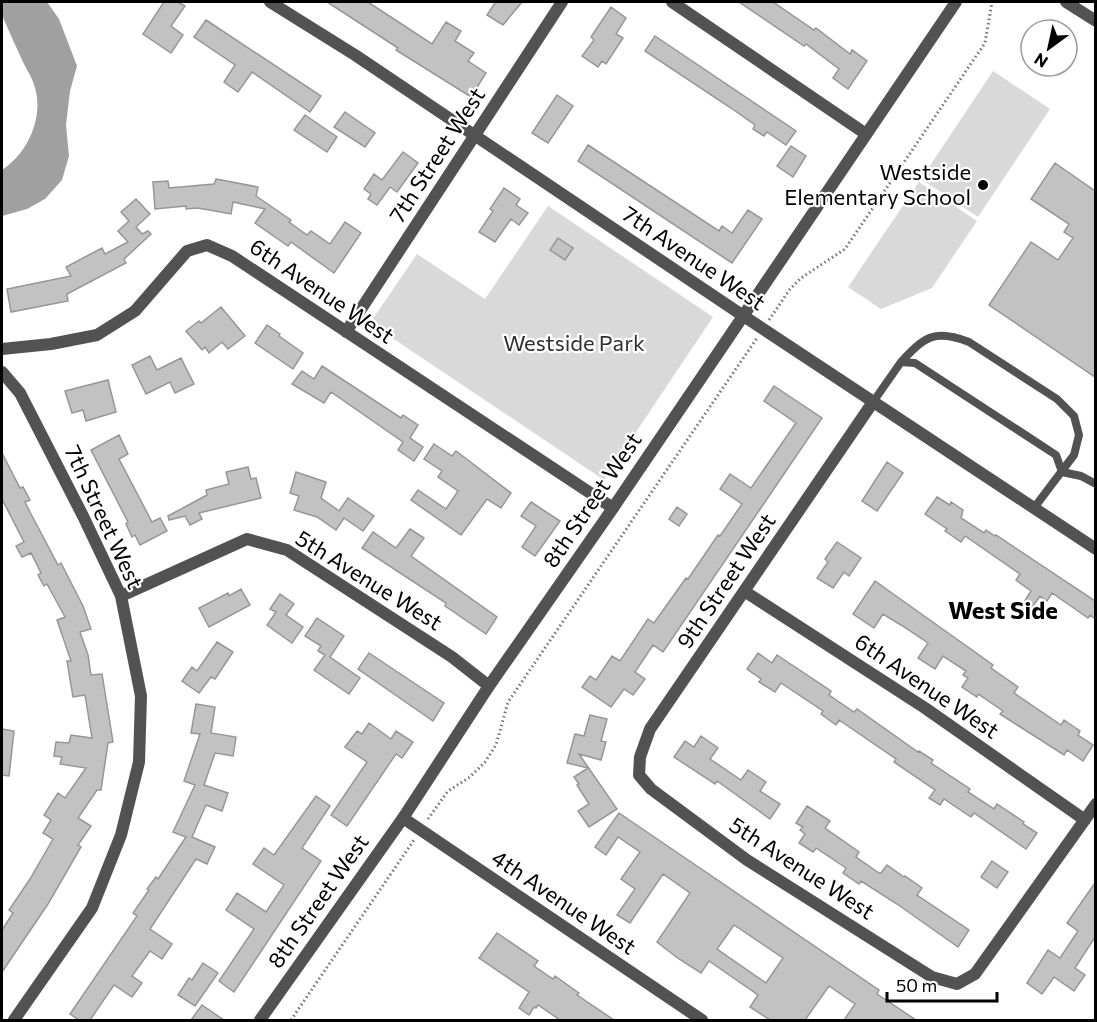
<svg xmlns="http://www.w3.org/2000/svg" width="1097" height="1022" viewBox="0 0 1097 1022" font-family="Commissioner,sans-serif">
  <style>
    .green { fill: #d9d9d9 }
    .water { fill: #a0a0a0 }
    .building { fill: #c2c2c2; stroke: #969696; stroke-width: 1.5; fill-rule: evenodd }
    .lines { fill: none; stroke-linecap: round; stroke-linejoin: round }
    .path { stroke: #747474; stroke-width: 3; stroke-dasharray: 1.5 3; stroke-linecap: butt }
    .service { stroke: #525252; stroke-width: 8 }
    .minor { stroke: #525252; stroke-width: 12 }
    .tertiary { stroke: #525252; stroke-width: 12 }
    .poi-dot { fill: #000; stroke: #fff; stroke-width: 2 }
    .labels { text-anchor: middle; stroke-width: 4.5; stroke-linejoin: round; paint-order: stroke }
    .street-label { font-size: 22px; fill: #000; stroke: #fff }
    .poi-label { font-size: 22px; fill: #000; stroke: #fff; text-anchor: end }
    .park-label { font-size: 22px; fill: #303030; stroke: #fff }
    .neighbourhood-label { font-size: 24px; font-weight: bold; fill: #000; stroke: #fff }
  </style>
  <rect width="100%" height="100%" fill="#fff"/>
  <path class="green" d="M993 71 1050 109 978 217 921 179Z
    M919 182 977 221 932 288 881 309 848 287Z
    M548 206 713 317 604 480 370 323 417 254 485 299Z"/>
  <path class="water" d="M2 2H47L59 19 77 66 70 91 66 125 69 156 62 180 45 199 27 209 2 216V170C27 154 44 118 35 88 33 79 27 70 23 62 16 47 9 31 2 15Z"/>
  <path class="building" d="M164 2H178L185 6 171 26 183 35 171 53 143 34Z
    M327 2H368L432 44 446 22 461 31 455 41 474 53 468 61 486 73 471 97 396 50 398 48Z
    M493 2H522L503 25 487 15 495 3Z
    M739 2H773L814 30 816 28 850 54 852 50 867 61 848 89 833 78 839 69 806 44 804 46Z
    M611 7 626 18 616 34 623 38 606 64 602 61 598 67 582 56 594 40 591 37Z
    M206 20 321 96 310 112 252 72 238 92 224 82 235 65 194 37Z
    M655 36 796 131 786 145 767 132 764 136 753 129 755 125 731 108 645 51Z
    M557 95 573 106 548 143 532 133Z
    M345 112 375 133 365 147 334 127Z
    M305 115 337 137 327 152 294 130Z
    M588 145 719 231 722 226 732 233 748 210 762 219 732 263 578 161Z
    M791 146 806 156 793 177 777 166Z
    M403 152 418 163 397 192 390 187 377 205 368 199 371 194 364 189 374 174 382 180Z
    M1055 163 1095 191V377L989 305 1031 242 1058 260 1073 238 1064 232 1069 224 1031 199Z
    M216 179 258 187 256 196 291 220 289 222 307 235 311 231 330 244 345 222 361 233 334 273 291 242 288 246 255 223 265 209 233 202 231 214 198 208 186 209V206L155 209 153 182 168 181 169 188 214 184Z
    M504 188 520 199 516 205 528 213 519 225 511 219 495 242 479 232 493 211 490 209Z
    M136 199 150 214 136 227 142 234 148 231 151 234 124 259 126 263 67 294 68 301 11 312 7 289 71 276 66 267 102 248 105 254 128 242 118 231 129 221 121 212Z
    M558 238 573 248 565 260 550 250Z
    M221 307 245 336 228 349 222 342 209 353 205 347 202 350 186 331 199 321 201 323Z
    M267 325 280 334 279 336 303 353 293 369 255 343Z
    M150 356 157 370 181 358 194 384 175 393 170 382 146 394 132 365Z
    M322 366 401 418 403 415 418 425 410 438 423 447 414 461 398 450 403 442 331 392 324 403 292 384 302 371 314 379Z
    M108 380 116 412 86 421 83 410 72 413 65 391Z
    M774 386 822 418 663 652 653 645 635 672 645 679 633 695 624 689 611 707 582 687 590 676 596 680 612 656 620 661 648 619 654 623 686 578 688 579 718 535 720 536 742 504 720 489 730 474 751 488 796 423 764 401Z
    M119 435 128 454 119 459 152 522 160 518 167 531 140 545 135 535 132 537 126 524 128 522 91 450Z
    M434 444 452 456 456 451 511 493 501 508 487 499 461 535 411 500 418 490 446 509 458 491 438 477 442 471 424 459Z
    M2 453 20 488 23 487 30 500 25 502 31 514 58 565 61 563 83 606 91 629 80 632 88 655 91 675 102 674 113 742 108 743 101 790H97L78 818 91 826 78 845 81 847 48 904 2 972V930L13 913 9 910 30 879 53 839 43 833 51 820 44 815 58 793 65 798 86 768 60 764 62 757 54 756 56 742 69 743 71 735 92 738 85 695 73 697 67 661H71L57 620 65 617 47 584 44 586 38 575 41 573 31 553 22 557 16 546 24 542 2 499Z
    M887 462 903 473 877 511 862 501Z
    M248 467 251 479 256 478 261 498 199 513 202 519 190 525 185 516 169 520 168 516 207 495 206 490 229 484 226 472Z
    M296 472 326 482 321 498 339 511 348 498 374 516 363 531 344 518 336 530 317 517 294 510 299 496 290 493Z
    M937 497 950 505 951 502 963 510 961 518 984 533 986 530 995 536 996 535 1095 601V619L1090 615 1088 618 1052 593 1047 601 1040 596 1027 615 1019 610 1031 591 1016 580 1020 574 965 536 961 542 945 531 947 529 925 514Z
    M531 502 560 521 535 556 522 547 536 526 521 516Z
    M677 507 687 514 679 526 669 519Z
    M410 529 424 538 411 556 497 617 486 634 445 606 446 603 362 548 373 532 396 548Z
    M837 542 861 558 849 576 844 572 833 588 817 578 828 562 825 559Z
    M875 581 993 665 991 668 1018 687 1014 693 1061 725 1064 720 1080 731 1078 735 1093 745 1083 761 1067 750 1064 755 1000 714 1003 711 978 694 977 697 962 687 968 678 963 675 966 671 943 656 935 669 918 658 928 643 901 625 883 614 874 628 853 614Z
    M241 589 250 605 209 627 199 608 228 593 229 596Z
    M280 594 294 604 286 615 303 627 292 643 267 625 276 612 270 609Z
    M317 618 344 636 330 657 360 678 349 694 314 670 325 655 318 651 321 646 305 636Z
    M217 642 233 652 215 679 211 677 199 693 182 681 192 667 197 671Z
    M369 653 444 703 433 721 358 669Z
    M758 653 772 663 777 655 831 691 829 695 854 712 857 709 918 752 919 751 933 760 931 763 970 789 968 792 994 809 997 804 1024 822 1023 824 1037 833 1026 849 974 813 971 817 944 799 940 805 929 798 935 790 894 762 896 759 839 720 836 725 821 714 823 711 781 683 775 692 759 682 761 679 747 669Z
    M196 704 215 707 211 733 236 737 233 756 215 753 204 785 228 793 222 811 206 805 192 837 215 847 207 864 196 859 150 929 172 944 162 959 150 951 132 976 142 983 132 997 114 985 90 1020H79L70 1014 137 916 133 913 149 890 147 889 156 877 158 879 186 837 173 832 195 785 184 781 200 734 191 733Z
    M590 715 607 719 601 741 606 742 601 760 579 754 617 809 589 827 578 811 589 804 577 785 579 784 574 777 588 768 567 763 575 734 584 736Z
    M369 723 391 739 396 731 413 742 402 758 396 754 347 826 331 815 367 762 345 747 357 731 362 734Z
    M2 729 14 731 9 776 2 775Z
    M701 736 718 748 710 759 741 780 748 770 766 782 760 791 780 804 770 819 717 781 715 784 674 757 685 741 694 747Z
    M316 796 330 806 302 848 321 861 234 992 219 981 254 929 226 910 237 893 266 912 284 885 253 864 264 848 274 855Z
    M807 806 830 821 825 828 859 852 856 857 879 873H881L887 865 904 877 905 876 922 888 917 895 969 930 958 947 897 904 861 881 859 884 843 873 846 868 816 848 813 852 799 843 805 834 800 830 803 827 796 823Z
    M619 813 879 990 877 994 916 1020H844L855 1004 829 986 805 1020H770L750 1007 758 995 709 961 701 973 679 959 657 942 690 893 663 874 630 923 617 915 635 889 621 879 640 852 618 837 606 855 595 847ZM734 925 783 958 766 983 717 949Z
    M992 861 1008 872 997 888 981 877Z
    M1095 883V937L1075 968 1085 975 1074 991 1054 977 1042 994 1027 983 1048 950 1060 958 1078 931 1067 923Z
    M497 933 538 961 534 966 553 979 555 976 579 993 577 995 614 1020H560L538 1005 536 1008 534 1007 529 1015 519 1008 529 992 479 958Z
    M203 963 218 973 195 1006 178 995 189 978 192 980Z
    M202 1005 224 1020H191Z"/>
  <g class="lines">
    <path class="path" d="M769 320 790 289 801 278 845 249 985 43 992 2
      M428 819 448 791 470 777 485 762 496 745 508 702 757 338
      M291 1020 414 840"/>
    <path class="service" d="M901 362C925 336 935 329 969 342L1057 399 1074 416 1079 435 1074 455 1034 508
      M873 402 901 362 915 363 1056 455 1062 472
      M1062 472 1081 476 1096 484"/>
    <path class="minor" d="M672 2 866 134
      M1066 2 1096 21
      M742 315 1096 549
      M346 332 562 2
      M2 349 51 344 97 335 135 311 187 251 207 245 232 256 613 508
      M2 372 20 393 83 516 121 596 141 696 139 762 121 835 92 908 14 1020
      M873 402 650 729 640 757 639 775 651 789 747 860 932 977 957 984 975 974 1096 804
      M744 591 925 708 1085 820
      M121 596 247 539 287 550 452 657 489 686
      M403 818 702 1020"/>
    <path class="tertiary" d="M270 2 355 55 742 315
      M260 1020 403 818 489 686 613 508 956 2"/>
  </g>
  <circle class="poi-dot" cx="983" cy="185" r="6"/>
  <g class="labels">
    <g class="street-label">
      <text transform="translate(437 155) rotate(-57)" y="8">7th Street West</text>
      <text transform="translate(694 258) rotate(34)" y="8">7th Avenue West</text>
      <text transform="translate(322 291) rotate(34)" y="8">6th Avenue West</text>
      <text transform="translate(592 500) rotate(-56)" y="8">8th Street West</text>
      <text transform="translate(104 517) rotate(65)" y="8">7th Street West</text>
      <text transform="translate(369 580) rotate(32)" y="8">5th Avenue West</text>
      <text transform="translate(726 581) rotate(-56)" y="8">9th Street West</text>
      <text transform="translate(927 686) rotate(34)" y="8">6th Avenue West</text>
      <text transform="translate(802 868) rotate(33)" y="8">5th Avenue West</text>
      <text transform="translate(318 901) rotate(-55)" y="8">8th Street West</text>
      <text transform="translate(564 902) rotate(34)" y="8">4th Avenue West</text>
    </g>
    <g class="poi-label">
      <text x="971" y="180">Westside<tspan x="971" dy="25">Elementary School</tspan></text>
    </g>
    <g class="park-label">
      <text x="574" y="351">Westside Park</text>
    </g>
    <g class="neighbourhood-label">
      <text x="1003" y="619">West Side</text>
    </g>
  </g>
  <rect width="1097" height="1022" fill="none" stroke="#000000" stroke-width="6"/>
  <g transform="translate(1049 48) rotate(213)"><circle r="28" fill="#ffffff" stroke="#999999" stroke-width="1.5"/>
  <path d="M0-4.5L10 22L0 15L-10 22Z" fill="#000000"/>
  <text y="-9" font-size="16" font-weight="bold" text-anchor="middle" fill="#000000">N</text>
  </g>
  <path d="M887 992v9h110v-9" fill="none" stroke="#000000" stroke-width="3"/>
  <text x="896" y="992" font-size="18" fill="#000000" stroke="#ffffff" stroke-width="4.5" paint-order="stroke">50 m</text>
</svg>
